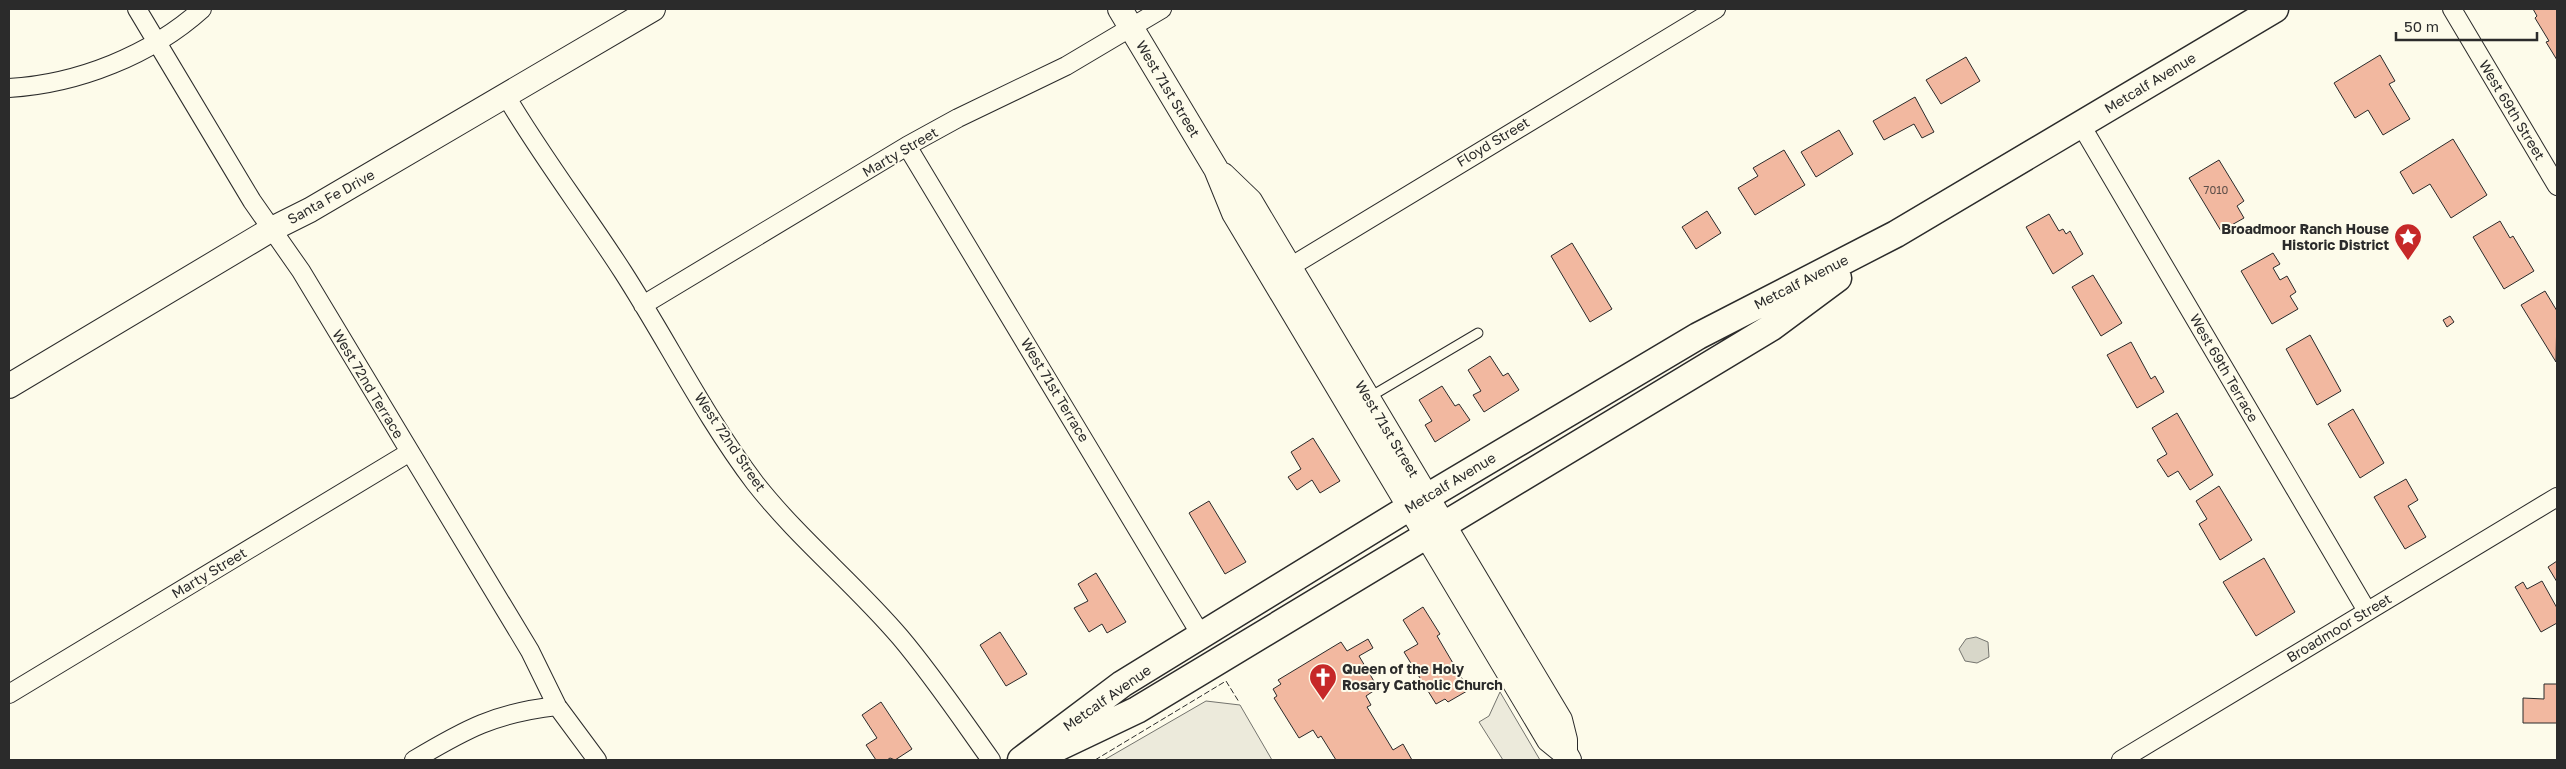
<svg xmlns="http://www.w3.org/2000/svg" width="2566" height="769" viewBox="0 0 2566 769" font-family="'Golos Text',sans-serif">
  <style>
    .parking { fill: #eceadb; stroke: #74746e }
    .water { fill: #d8d7c9; stroke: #74746e }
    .building { fill: #f2b8a0; stroke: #2b2b2b }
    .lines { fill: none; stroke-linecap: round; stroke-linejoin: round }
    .lane-casing { stroke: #2b2b2b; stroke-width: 11 }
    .street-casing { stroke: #2b2b2b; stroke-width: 20 }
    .secondary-casing { stroke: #2b2b2b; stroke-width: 26 }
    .primary-casing { stroke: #2b2b2b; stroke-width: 29 }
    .lane { stroke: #fdfbea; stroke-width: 9 }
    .street { stroke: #fdfbea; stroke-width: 18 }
    .secondary { stroke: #fdfbea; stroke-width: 24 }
    .primary { stroke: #fdfbea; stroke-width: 26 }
    .fence { stroke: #2b2b2b; stroke-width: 1; stroke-dasharray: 6 2.5; stroke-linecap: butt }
    .labels { text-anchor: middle; stroke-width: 4; stroke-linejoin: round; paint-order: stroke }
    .number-label { font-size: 11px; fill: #5d4e48 }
    .street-label { font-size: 14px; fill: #2b2b2b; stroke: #fdfbea }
    .poi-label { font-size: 14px; font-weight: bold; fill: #2b2b2b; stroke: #fdfbea; text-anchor: end }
  </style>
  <rect width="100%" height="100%" fill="#fdfbea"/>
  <path class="parking" d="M1500 692 1540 760H1503L1479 722 1489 716Z
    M1206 701 1240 705 1272 760H1104Z"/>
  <path class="water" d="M1976 637 1988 642 1989 657 1977 663 1965 661 1959 649 1966 639Z"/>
  <path class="building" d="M2533 9H2557V60L2546 42 2549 41 2535 18 2537 16Z
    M2380 55 2395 81 2389 84 2410 119 2383 135 2368 110 2355 118 2334 83Z
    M1966 57 1980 81 1941 104 1926 80Z
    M1915 97 1934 132 1922 138 1914 124 1884 140 1873 121Z
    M1839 130 1853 154 1816 177 1801 152Z
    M2453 139 2487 195 2451 218 2430 184 2413 194 2400 172Z
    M1784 150 1805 185 1755 215 1738 188 1758 176 1753 168Z
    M2219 160 2244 201 2237 206 2244 218 2221 231 2189 178Z
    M1707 211 1721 233 1696 249 1682 227Z
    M2049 214 2059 231 2063 229 2066 234 2070 231 2083 254 2053 274 2026 227Z
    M2500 221 2510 238 2513 236 2534 271 2504 289 2473 237Z
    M1572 243 1612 309 1590 322 1551 256Z
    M2273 253 2280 264 2273 268 2280 280 2287 276 2296 292 2290 296 2298 309 2272 324 2241 271Z
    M2093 275 2122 323 2101 336 2072 287Z
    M2545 291 2557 311 2556 362 2521 305Z
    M2450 316 2454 322 2447 327 2443 320Z
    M2310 335 2341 391 2317 405 2286 349Z
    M2131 342 2151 379 2155 376 2164 392 2137 408 2107 355Z
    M1490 356 1503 376 1508 373 1519 390 1484 412 1473 395 1481 391 1468 370Z
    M1442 386 1455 406 1459 404 1470 420 1435 442 1425 425 1432 421 1419 400Z
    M2353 409 2384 463 2360 478 2328 424Z
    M2177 413 2213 475 2190 490 2178 471 2168 477 2157 460 2167 454 2152 428Z
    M1313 438 1340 481 1320 493 1312 480 1297 490 1288 477 1301 469 1291 452Z
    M2406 479 2418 500 2408 506 2426 537 2405 549 2374 497Z
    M2219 486 2252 540 2220 560 2199 524 2207 519 2196 501Z
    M1209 501 1246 562 1225 574 1189 513Z
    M2264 558 2295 612 2256 636 2223 582Z
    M2557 561V582L2548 567Z
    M1096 573 1126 622 1107 633 1102 624 1089 632 1074 608 1088 601 1078 584Z
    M2542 581 2557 608V623L2541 632 2515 587 2523 582 2527 589Z
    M1423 607 1440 634 1437 636 1467 687 1465 688 1467 691 1448 702 1445 699 1436 704 1404 652 1418 644 1403 620Z
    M1000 632 1027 674 1006 686 980 645Z
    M1368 639 1373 648 1359 656 1378 688 1366 696 1371 705 1367 707 1393 750 1403 744 1412 760H1336L1321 736 1318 738 1313 730 1299 738 1274 698 1277 696 1273 689 1281 684 1278 680 1341 642 1347 651Z
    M2544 684H2557V723H2523V698L2544 699Z
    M881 702 912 749 895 760 890 758 887 760H876L866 745 877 738 862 715Z"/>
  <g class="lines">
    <g class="lane-casing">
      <path id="lane" d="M1368 398 1478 333"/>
    </g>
    <g class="street-casing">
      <path id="street" d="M137 9 252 201 301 271 530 651 557 706 597 760
        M2452 9 2557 186
        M9 88C78 84 151 55 202 9
        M506 96C542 157 585 213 623 272 668 342 705 417 755 483 799 539 854 583 900 637 933 676 961 718 991 760
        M2081 125 2367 611
        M907 146 1201 635
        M1280 273 1716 9
        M643 305 907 146 958 118 1066 66 1162 9
        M9 694 410 452
        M414 760C466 729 495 713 557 706
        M2121 760 2557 497"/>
    </g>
    <g class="secondary-casing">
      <path id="secondary" d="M1120 9 1216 169 1234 213 1549 740 1565 753 1569 760
        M1223 175 1250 201 1560 720 1565 740V753
        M9 386 272 229 310 210 653 9"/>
    </g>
    <g class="primary-casing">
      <path id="primary" d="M1053 750 1137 710 1772 327 1838 278
        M1021 760 1122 684 1410 507 1698 336 1896 234 2275 9"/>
    </g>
    <use href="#lane" class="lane"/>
    <use href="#street" class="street"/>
    <use href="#secondary" class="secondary"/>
    <use href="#primary" class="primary"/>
    <path class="fence" d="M1095 760 1226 681 1239 702"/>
  </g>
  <defs>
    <g id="sight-pin" transform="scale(1.4375)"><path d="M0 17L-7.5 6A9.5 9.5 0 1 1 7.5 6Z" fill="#c62828" stroke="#fdfbea"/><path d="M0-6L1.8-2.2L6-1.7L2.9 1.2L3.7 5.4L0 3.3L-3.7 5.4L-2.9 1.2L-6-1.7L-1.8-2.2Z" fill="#fff"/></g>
    <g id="church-pin" transform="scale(1.4375)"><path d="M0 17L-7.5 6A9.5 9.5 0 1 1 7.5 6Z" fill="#c62828" stroke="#fdfbea"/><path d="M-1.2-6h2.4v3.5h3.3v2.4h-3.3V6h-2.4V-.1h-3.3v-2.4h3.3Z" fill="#fff"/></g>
  </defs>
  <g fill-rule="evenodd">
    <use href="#sight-pin" x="2408" y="237"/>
    <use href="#church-pin" x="1323" y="677"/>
  </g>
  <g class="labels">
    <g class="number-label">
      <text x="2216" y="194">7010</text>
    </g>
    <g class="street-label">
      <text transform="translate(2150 83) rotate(-31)" y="5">Metcalf Avenue</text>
      <text transform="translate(1168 89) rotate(59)" y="5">West 71st Street</text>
      <text transform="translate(2512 110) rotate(59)" y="5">West 69th Street</text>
      <text transform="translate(1493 142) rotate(-31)" y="5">Floyd Street</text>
      <text transform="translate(900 152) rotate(-30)" y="5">Marty Street</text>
      <text transform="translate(331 197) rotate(-29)" y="5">Santa Fe Drive</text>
      <text transform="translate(1801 282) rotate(-27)" y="5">Metcalf Avenue</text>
      <text transform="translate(2224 368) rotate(60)" y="5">West 69th Terrace</text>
      <text transform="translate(368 384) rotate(59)" y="5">West 72nd Terrace</text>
      <text transform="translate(1055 390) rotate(59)" y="5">West 71st Terrace</text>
      <text transform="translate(1387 429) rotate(59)" y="5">West 71st Street</text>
      <text transform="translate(730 442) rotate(56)" y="5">West 72nd Street</text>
      <text transform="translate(1450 483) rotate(-31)" y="5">Metcalf Avenue</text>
      <text transform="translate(209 573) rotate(-31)" y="5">Marty Street</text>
      <text transform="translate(2339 628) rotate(-31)" y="5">Broadmoor Street</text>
      <text transform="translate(1107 698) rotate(-35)" y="5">Metcalf Avenue</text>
    </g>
    <g class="poi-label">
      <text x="2389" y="234">Broadmoor Ranch House<tspan x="2389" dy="16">Historic District</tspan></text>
      <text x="1342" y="674" text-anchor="start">Queen of the Holy<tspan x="1342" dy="16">Rosary Catholic Church</tspan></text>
    </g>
  </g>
  <rect width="2566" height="769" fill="none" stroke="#2b2b2b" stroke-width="20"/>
  <path d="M2396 32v8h141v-8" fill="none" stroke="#2b2b2b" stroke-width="2.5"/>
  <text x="2404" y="32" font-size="15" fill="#2b2b2b" stroke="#fdfbea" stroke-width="4" paint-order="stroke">50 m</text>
</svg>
